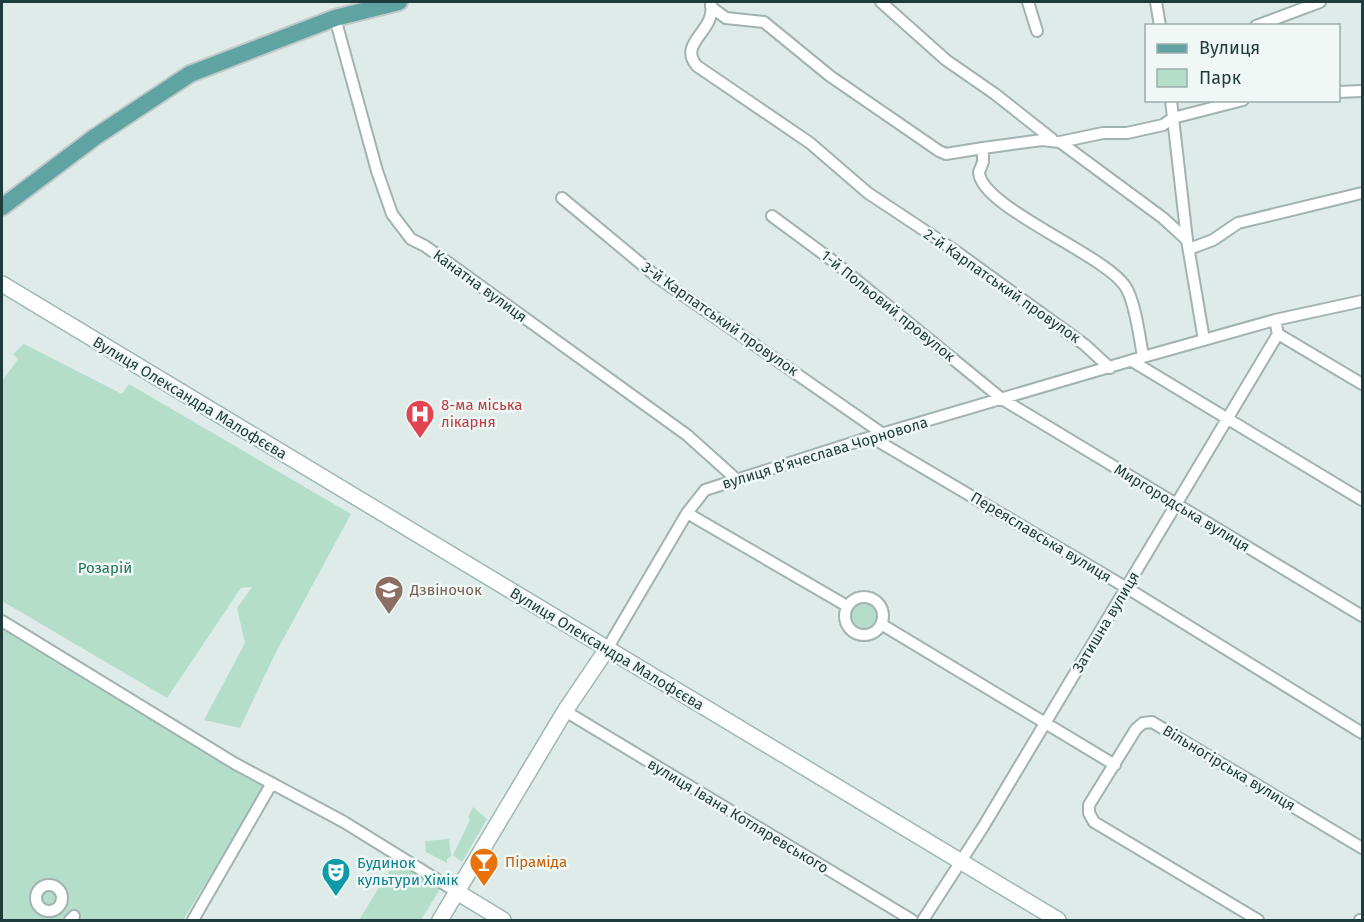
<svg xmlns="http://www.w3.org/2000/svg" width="1364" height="922" viewBox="0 0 1364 922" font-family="'Fira Sans',sans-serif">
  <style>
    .green { fill: #b5deca }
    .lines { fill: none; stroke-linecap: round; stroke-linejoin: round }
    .street-casing { stroke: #a1b3b1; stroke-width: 14 }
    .secondary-casing { stroke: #9cb8b4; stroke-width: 18 }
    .primary-casing { stroke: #c0c8c8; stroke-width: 20 }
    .street { stroke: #fff; stroke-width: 10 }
    .secondary { stroke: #fff; stroke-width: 15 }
    .primary { stroke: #5fa4a3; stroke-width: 16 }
    .labels { text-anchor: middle; stroke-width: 5; stroke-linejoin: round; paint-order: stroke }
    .street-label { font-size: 15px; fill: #1e3c3b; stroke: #eff8f5 }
    .health-label { font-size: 15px; fill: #be3a42; stroke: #eff8f5; text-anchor: start }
    .park-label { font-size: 15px; fill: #267657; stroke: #eff8f5 }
    .education-label { font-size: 15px; fill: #785e54; stroke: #eff8f5; text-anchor: start }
    .food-label { font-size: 15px; fill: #c56008; stroke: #eff8f5; text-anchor: start }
    .culture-label { font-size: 15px; fill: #0d838f; stroke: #eff8f5; text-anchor: start }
  </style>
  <rect width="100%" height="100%" fill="#deebe8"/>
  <path class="green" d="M24 344 122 394 129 384 351 514 274 656 240 728 204 720 245 643 237 608 252 587 241 588 167 698 2 601V381L18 359 13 354Z
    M849 616a14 14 0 1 1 28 0a14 14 0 1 1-28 0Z
    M2 629 266 787 183 920H2Z
    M473 807 487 819 462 862 453 855 470 820 468 817Z
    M449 839 451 856 447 859V863L426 852 425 841Z
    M395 862 440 889 421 920H359Z"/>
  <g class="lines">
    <g class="street-casing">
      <path id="street" d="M881 2 946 60 995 94 1052 139
        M1028 2 1037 31
        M1156 2 1160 26
        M711 5C716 31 677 43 697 66L810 143 868 193 954 250 1085 345 1110 368
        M711 7 726 18 764 22 830 76 939 151 946 154 983 148V162L979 172C980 207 1104 254 1125 286 1135 300 1140 339 1143 357
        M335 18 377 171 392 214 411 239 425 246 687 435 736 479
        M1256 26 1320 2
        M1338 92 1362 91
        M1171 100 1187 240 1204 340
        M1060 142 1163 218 1187 240
        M983 148 1042 140 1060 142 1103 133H1127L1163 125 1173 118 1243 100
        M562 198 657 277 883 434
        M772 216 833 261 1002 399 1362 616
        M1189 249 1213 240 1238 223 1362 193
        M1278 334 1362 384
        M1132 361 1362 500
        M871 437 1127 588 1362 733
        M687 513 847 606
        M845 616a19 19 0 1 1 38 0a19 19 0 1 1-38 0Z
        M2 621 234 763 344 822 457 892
        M881 624 1115 765
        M607 649 687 513 705 490 871 437 1143 357 1275 320 1362 301
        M565 711 912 920
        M36 898a13 13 0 1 1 26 0a13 13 0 1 1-26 0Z
        M70 920 74 916
        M193 920 272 783
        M923 920 983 827 1278 334 1275 320
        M1258 920 1094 822 1089 813V805L1136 729 1143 723 1152 722 1362 848
        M1360 920H1362"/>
    </g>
    <g class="secondary-casing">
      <path id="secondary" d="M2 284 1058 920
        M457 892 503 920
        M440 920 565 711 607 649"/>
    </g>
    <g class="primary-casing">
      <path id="primary" d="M2 207 95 137 190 74 335 18 399 2"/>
    </g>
    <use href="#street" class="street"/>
    <use href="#secondary" class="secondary"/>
    <use href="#primary" class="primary"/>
  </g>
  <defs>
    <g id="hospital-pin" transform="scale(1.5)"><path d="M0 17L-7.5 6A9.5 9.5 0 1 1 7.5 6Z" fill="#e0444e" stroke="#eff8f5"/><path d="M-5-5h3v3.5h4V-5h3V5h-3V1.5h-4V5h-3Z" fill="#fff"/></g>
    <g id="school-pin" transform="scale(1.5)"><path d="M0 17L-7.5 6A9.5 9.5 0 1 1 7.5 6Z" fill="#8d6e63" stroke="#eff8f5"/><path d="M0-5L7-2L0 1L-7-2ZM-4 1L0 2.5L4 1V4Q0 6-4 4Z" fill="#fff"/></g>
    <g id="bar-pin" transform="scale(1.5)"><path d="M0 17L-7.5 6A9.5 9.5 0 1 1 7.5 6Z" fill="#e8710a" stroke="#eff8f5"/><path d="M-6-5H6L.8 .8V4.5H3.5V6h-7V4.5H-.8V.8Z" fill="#fff"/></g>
    <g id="theatre-pin" transform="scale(1.5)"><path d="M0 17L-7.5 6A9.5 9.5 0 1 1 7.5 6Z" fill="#0f9aa8" stroke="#eff8f5"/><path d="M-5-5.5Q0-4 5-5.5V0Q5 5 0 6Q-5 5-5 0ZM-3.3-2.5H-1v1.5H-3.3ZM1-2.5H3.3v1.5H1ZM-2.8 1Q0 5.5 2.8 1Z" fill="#fff"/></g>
  </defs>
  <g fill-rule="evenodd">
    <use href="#hospital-pin" x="420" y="414"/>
    <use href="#school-pin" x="389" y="590"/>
    <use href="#bar-pin" x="484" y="862"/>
    <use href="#theatre-pin" x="336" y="872"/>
  </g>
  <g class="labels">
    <g class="street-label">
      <text transform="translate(480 286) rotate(36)" y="5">Канатна вулиця</text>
      <text transform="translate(1002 286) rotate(35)" y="5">2-й Карпатський провулок</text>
      <text transform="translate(888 306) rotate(39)" y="5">1-й Польовий провулок</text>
      <text transform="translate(720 319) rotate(35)" y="5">3-й Карпатський провулок</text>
      <text transform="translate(190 398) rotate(31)" y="5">Вулиця Олександра Малофєєва</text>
      <text transform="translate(825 453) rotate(-17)" y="5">вулиця Вʼячеслава Чорновола</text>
      <text transform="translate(1182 508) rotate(31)" y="5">Миргородська вулиця</text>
      <text transform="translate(1041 537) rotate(31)" y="5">Переяславська вулиця</text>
      <text transform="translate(1106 622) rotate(-59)" y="5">Затишна вулиця</text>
      <text transform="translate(607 649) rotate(31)" y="5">Вулиця Олександра Малофєєва</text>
      <text transform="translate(1229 768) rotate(31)" y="5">Вільногірська вулиця</text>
      <text transform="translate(738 816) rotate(31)" y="5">вулиця Івана Котляревського</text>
    </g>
    <g class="health-label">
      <text x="441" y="410">8-ма міська<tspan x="441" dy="17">лікарня</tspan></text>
    </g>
    <g class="park-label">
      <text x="105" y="573">Розарій</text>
    </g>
    <g class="education-label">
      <text x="410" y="595">Дзвіночок</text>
    </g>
    <g class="food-label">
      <text x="505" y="867">Піраміда</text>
    </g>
    <g class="culture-label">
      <text x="357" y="868">Будинок<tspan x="357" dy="17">культури Хімік</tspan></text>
    </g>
  </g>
  <rect width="1364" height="922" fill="none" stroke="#1e3c3b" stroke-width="6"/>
  <rect x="1145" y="24" width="195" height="78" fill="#eff8f5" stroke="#9badab" stroke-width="1.5"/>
  <rect x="1157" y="44" width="30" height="9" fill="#5fa4a3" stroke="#9badab" stroke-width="1.5"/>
  <text x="1199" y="54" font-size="18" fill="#1e3c3b">Вулиця</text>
  <rect x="1157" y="69" width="30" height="18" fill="#b5deca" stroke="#9badab" stroke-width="1.5"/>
  <text x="1199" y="84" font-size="18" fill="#1e3c3b">Парк</text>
</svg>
